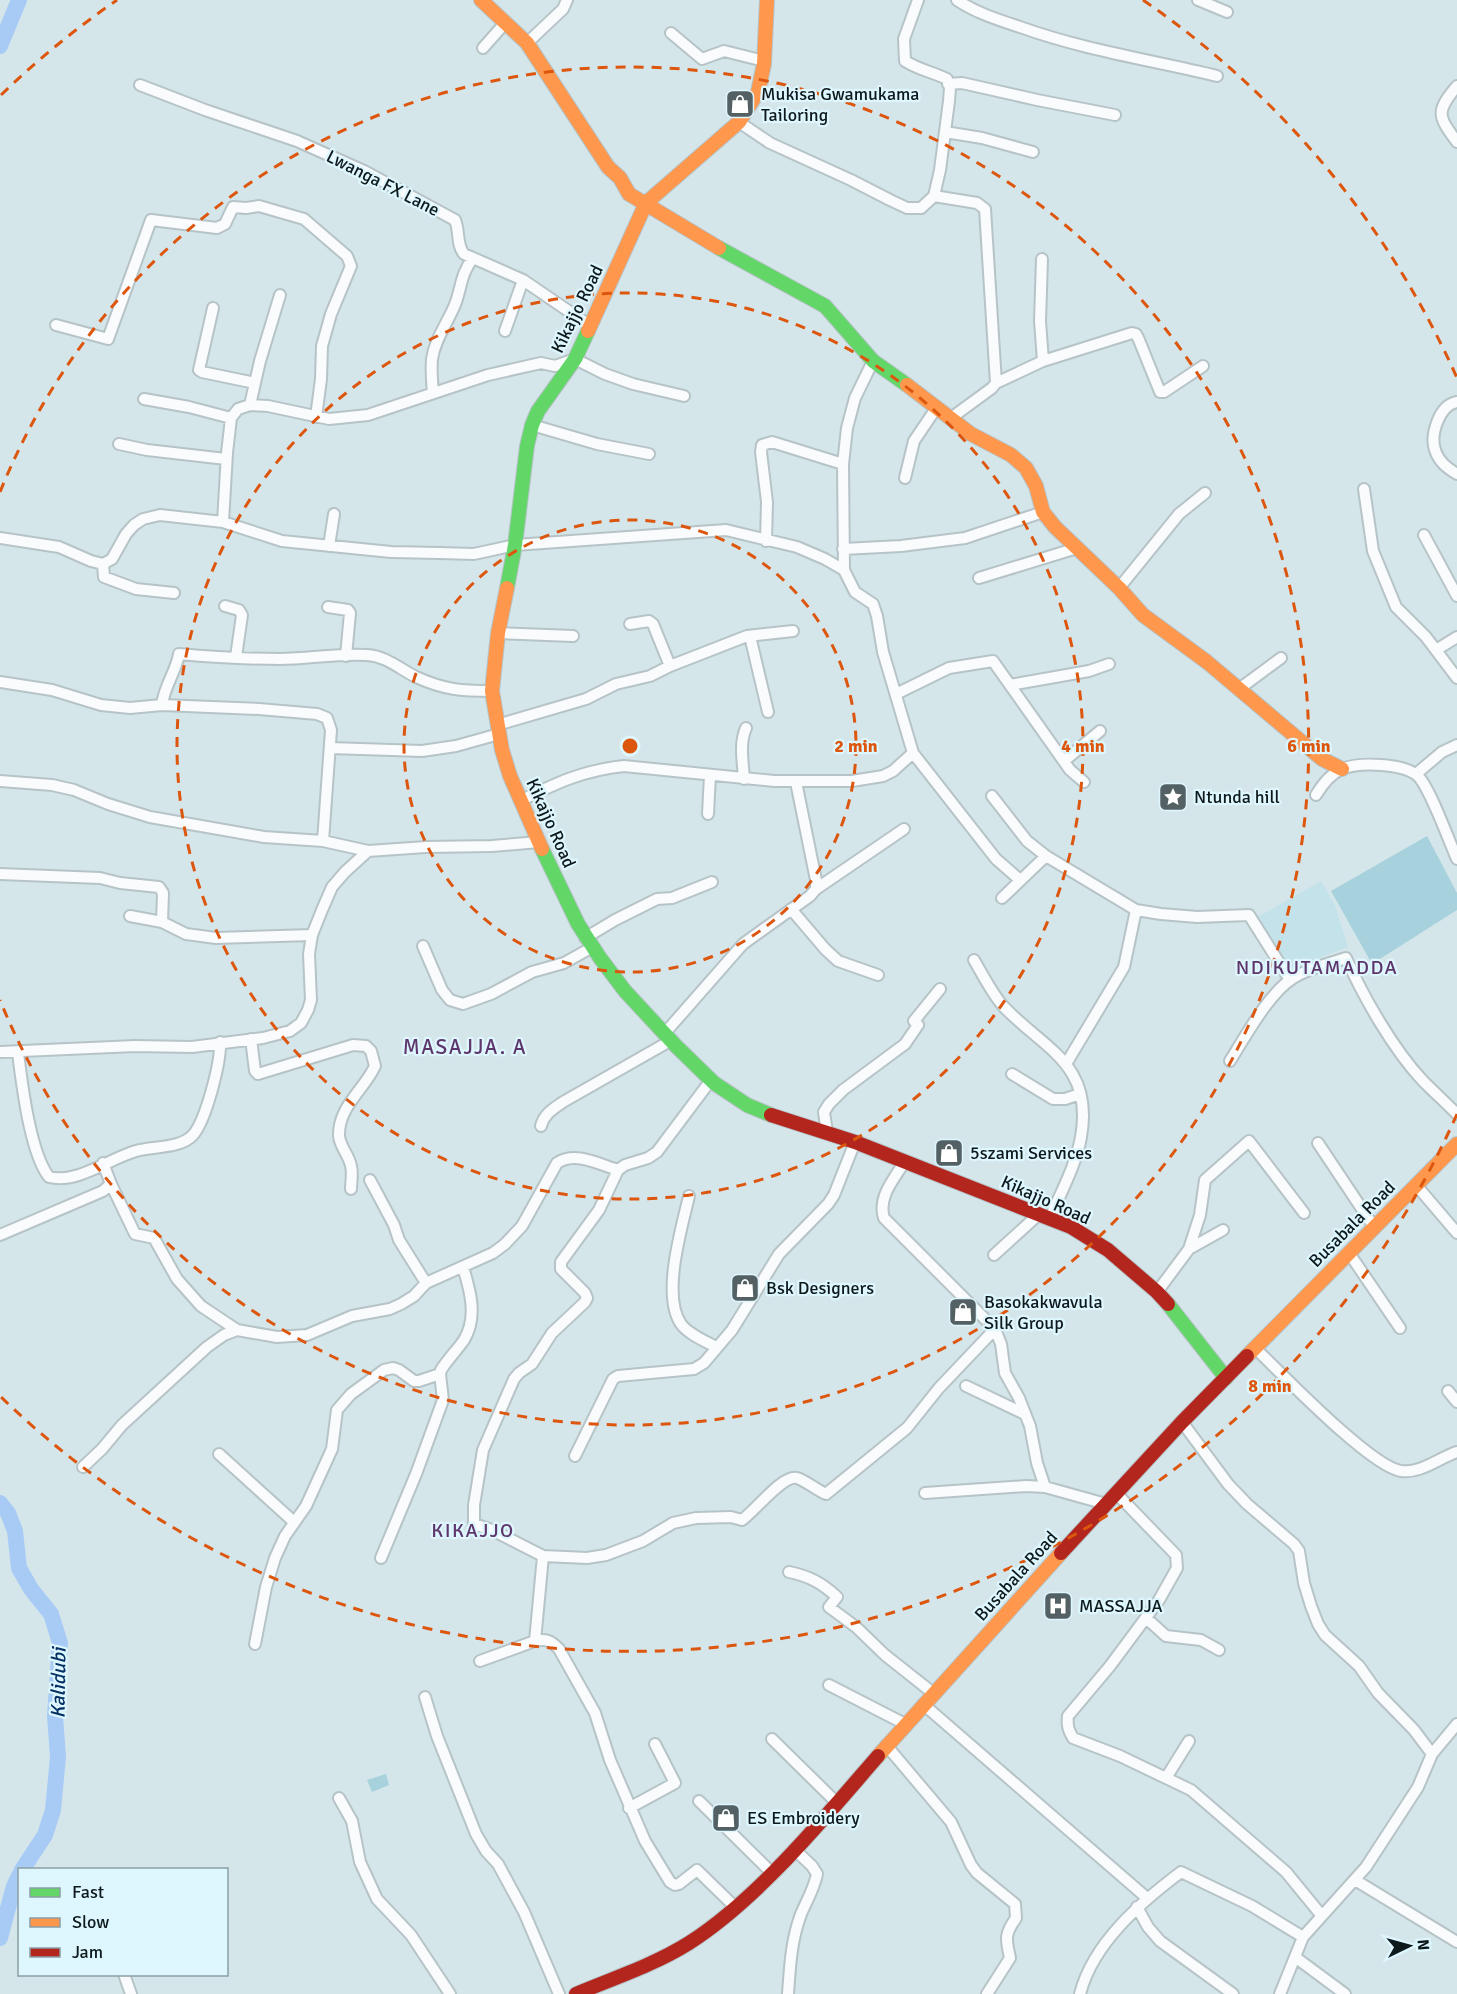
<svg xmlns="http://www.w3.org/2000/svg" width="1457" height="1994" viewBox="0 0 1457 1994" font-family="Signika,sans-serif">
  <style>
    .built { fill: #c4e2ea }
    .green { fill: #a7d1dc }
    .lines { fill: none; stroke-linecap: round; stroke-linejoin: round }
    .river { stroke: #a8cbf6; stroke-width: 16 }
    .street-casing { stroke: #b6c3c7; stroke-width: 14 }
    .fast-casing { stroke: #b6c3c7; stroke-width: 16 }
    .slow-casing { stroke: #b6c3c7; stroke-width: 16 }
    .jam-casing { stroke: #b6c3c7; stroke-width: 16 }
    .street { stroke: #f9fbfc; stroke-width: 10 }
    .fast { stroke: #63d668; stroke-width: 14 }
    .slow { stroke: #ff974d; stroke-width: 14 }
    .jam { stroke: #b3261e; stroke-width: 14 }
    .ring { fill: none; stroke: #dd560d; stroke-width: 3; stroke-dasharray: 10 8 }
    .labels { text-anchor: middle; stroke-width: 4.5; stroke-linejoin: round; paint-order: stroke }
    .poi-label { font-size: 18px; fill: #0e191c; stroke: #def7fe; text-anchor: start }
    .street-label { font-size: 18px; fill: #0e191c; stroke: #def7fe }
    .neighbourhood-label { font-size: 20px; letter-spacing: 1.5px; fill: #5e366c; stroke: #def7fe }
    .water-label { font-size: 20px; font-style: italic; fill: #053064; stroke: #def7fe }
    .quarter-label { font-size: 21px; letter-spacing: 1.5px; fill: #5e366c; stroke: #def7fe }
    .centre { fill: #dd560d; stroke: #def7fe; stroke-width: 3 }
    .ring-label { font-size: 18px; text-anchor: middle; font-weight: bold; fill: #dd560d; stroke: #def7fe; stroke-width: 4.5; stroke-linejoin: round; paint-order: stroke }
  </style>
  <rect width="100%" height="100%" fill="#d5e6eb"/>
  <path class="built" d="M1321 881 1335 905 1348 947 1311 961 1302 962 1288 970 1256 918Z"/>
  <path class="green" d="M1427 836 1457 893V910L1372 964 1331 891Z
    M386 1774 389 1785 372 1792 367 1780Z"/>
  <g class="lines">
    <path class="river" d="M0 46 19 0
      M0 1503 8 1513 15 1531 19 1568 31 1589 51 1614 60 1643 55 1716 58 1757 53 1810 45 1835 22 1870
      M0 1938 14 1886 20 1874"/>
    <g class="street-casing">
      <path id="street" d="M957 0C976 13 999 20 1020 27 1084 50 1151 60 1217 76
        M1198 0 1227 12
        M671 33 702 59 724 51 764 61
        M527 43 563 9 567 0
        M483 48 506 22
        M948 84 962 83 1037 100 1115 115
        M140 85 205 110 297 141 364 171 455 220C460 232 456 244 464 254L523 280 589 325
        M1457 86C1435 112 1438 116 1457 142
        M739 122 770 143 851 180 890 200 907 208H921L934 196 940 170 949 101 950 88 947 79C933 72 919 70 905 61L904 39 918 0
        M945 132 982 138 1033 152
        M934 196 977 203 985 209 996 383 992 388 951 418
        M213 308 199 370 202 372 255 383
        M56 325 108 339 151 220 217 228 225 224 233 207 246 208 259 206 304 219 347 256 351 266 331 314 322 346 321 379 316 417
        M505 331 523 280
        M873 361 855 398 847 428 843 464 844 570 855 592 873 604 877 616 883 652 913 753 996 859 1020 880
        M1043 361 1132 333 1136 334 1139 340 1160 392H1164L1203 366
        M996 383 1043 361 1040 321 1042 259
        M433 393C432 382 431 370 432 359 435 338 449 321 456 302 462 284 461 274 473 258
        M144 399 189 407 231 418
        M1457 402C1439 405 1430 435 1435 450 1439 462 1447 468 1457 474
        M250 405 260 361 280 295
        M532 425 597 444 649 454
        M119 444 147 450 226 459
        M905 478 914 441 937 407
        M1364 489 1373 551 1396 607 1426 637 1457 678
        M223 522 227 453 231 418 238 409 250 405 268 406 329 419 368 415 488 375 541 363 555 366 575 359 605 374 633 384 684 396
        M1424 535 1457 596
        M0 538 59 547 91 561 103 564 112 559 126 534 134 525 143 519 160 515 223 522 282 541 391 552 439 553 474 554 515 545 726 530 797 547 825 559 844 570
        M766 541 767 502 761 452 762 445 772 442 843 464
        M329 546 334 514
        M843 549 901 546 965 538 1043 512
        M103 564 104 577 136 589 174 593
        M979 578 1077 548
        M1119 588 1179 514 1205 493
        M225 606 239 610 242 615 236 657
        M328 607 348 610 350 613 346 656
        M630 624 649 621 653 624 670 666
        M498 633 573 636
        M750 636 768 712
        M1436 650 1457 637
        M0 682 52 690 101 705 130 708 162 705 259 709 317 714 327 718 331 730 323 841
        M1010 685 1089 671 1109 664
        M1239 689 1281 658
        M896 694 949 668 993 661 1070 770 1084 782
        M162 705C164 686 176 672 179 654 212 657 246 659 280 659 308 659 338 653 367 655 386 656 400 669 416 677 445 690 461 691 492 691
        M497 725 586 699 616 684 650 676 670 666 747 636 793 631
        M330 748 422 751 456 746 499 734
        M1064 761 1100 731
        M1416 774 1442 752 1457 745
        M744 779C743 762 739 744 746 728
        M0 781 52 785 74 790 108 804 150 817 264 837 323 841 368 851 426 847 492 846 539 842
        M1316 795C1322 785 1330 774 1342 769 1359 762 1403 763 1418 776 1430 788 1449 841 1457 859
        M992 796 1027 841 1046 856
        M520 801C556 783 584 770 624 766L774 781H852L883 776 893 771 913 753
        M708 814 710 775
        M0 874 100 878 120 883 159 887 163 893 162 922
        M816 889 904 829
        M1002 898 1046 856 1136 910 1161 914 1197 917 1249 915 1290 980
        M791 909 825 949 838 961 878 975
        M130 916 162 922 186 934 216 938 312 935
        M585 938 615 920 657 899 672 898 712 882
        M423 946 442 990 450 1000 463 1004 491 994 532 972 564 963 591 948
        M974 960C983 975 992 994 1004 1007 1044 1049 1094 1064 1081 1137 1076 1165 1061 1192 1050 1218
        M664 1034 743 944 810 896 816 889V880L796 782
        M251 1039 255 1071 258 1074 353 1045 366 1046 371 1051 375 1066C364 1090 338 1107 339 1136 340 1147 349 1155 351 1166 353 1173 351 1182 351 1189
        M0 1052 135 1046 192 1047 263 1038 290 1031 301 1023 308 1010 311 1000 309 954 312 935 322 910 332 887 345 872 368 851
        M18 1053C22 1084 30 1153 49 1177 78 1184 108 1159 136 1151 153 1146 180 1149 193 1135 206 1120 221 1062 220 1042
        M1230 1061C1245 1037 1269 993 1293 978 1309 968 1328 964 1346 958 1364 998 1393 1049 1423 1081 1434 1092 1446 1103 1457 1114
        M1066 1064 1124 967 1136 910
        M1012 1074 1053 1099H1065L1080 1094
        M541 1126C544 1114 553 1109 563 1102L670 1041
        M827 1132 824 1112 829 1104 843 1090 905 1044 918 1025 914 1021 940 989
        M1318 1143 1374 1227
        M905 1161C895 1178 877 1197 884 1218L995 1329 1001 1344 1005 1373 1019 1398 1030 1426 1037 1463 1045 1487
        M370 1180 394 1225 399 1240 426 1283
        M111 1184 135 1234 154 1238 177 1279 201 1306 237 1330
        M1416 1185 1457 1233
        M689 1196C682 1227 661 1295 681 1324 688 1334 705 1341 716 1347
        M0 1235 103 1191 111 1184 103 1163
        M1189 1249 1223 1230
        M1349 1253 1400 1328
        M994 1255 1039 1214
        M1157 1292 1189 1249 1200 1215 1205 1180 1249 1141 1304 1213
        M1256 1349C1282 1374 1371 1467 1401 1471 1420 1474 1439 1458 1457 1452
        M966 1386 1025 1414
        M1448 1391 1457 1402
        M1182 1422 1228 1484 1247 1504 1294 1544 1299 1551 1304 1583 1311 1606 1318 1624 1325 1635 1359 1666 1378 1693 1414 1730 1432 1754
        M219 1454 294 1522
        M575 1456 613 1379 618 1376 694 1369 704 1363 732 1330 779 1254 828 1204 834 1195 855 1142
        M83 1467 102 1449 122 1425 207 1347 224 1335 237 1330 277 1337 307 1335 352 1316 390 1309 401 1304 414 1296 426 1283 493 1253 505 1244 522 1226 557 1163C576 1151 598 1164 618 1170
        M925 1493 1026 1486 1045 1487 1106 1504
        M1116 1493 1176 1555 1177 1568 1159 1600 1110 1666 1068 1716C1067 1725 1068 1730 1073 1738L1120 1756 1191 1790 1286 1872 1322 1916
        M543 1556 492 1530 474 1524V1505L483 1450 514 1379 519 1373 532 1364 552 1333 585 1302 587 1298 585 1293 561 1269V1262L599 1210 618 1170 625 1165 648 1158 657 1152 711 1080
        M381 1558 416 1474 443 1400 440 1374 441 1370C448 1359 457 1350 464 1340 478 1317 470 1290 463 1267
        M789 1572C809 1576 822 1583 837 1597L829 1607 856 1627 885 1655 933 1693
        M1146 1618 1166 1636 1201 1640 1219 1650
        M535 1641 543 1556 587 1558 606 1555 643 1541 673 1523 696 1518 731 1517 742 1520C755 1511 783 1474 797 1478 806 1481 817 1490 826 1494L907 1428 939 1388 995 1329
        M255 1644 266 1587 275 1558 285 1536 306 1506 332 1449 337 1410 351 1394 384 1370 393 1368 399 1370 414 1381H419L440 1374
        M480 1661 535 1641C546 1638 551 1641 559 1649L595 1713 610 1760 645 1841 670 1882 675 1885 679 1884 697 1870 735 1907
        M829 1685 905 1724
        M425 1697 437 1736 476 1834 486 1851 498 1864 524 1912 559 1994
        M923 1704 1147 1898
        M772 1739 837 1803
        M886 1745 951 1822 971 1865 977 1873 1015 1904 1016 1918C1004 1935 1006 1939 1010 1958L987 1994
        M1166 1778 1189 1741
        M339 1798 352 1821 360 1862 377 1899 411 1935 450 1994
        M699 1801 772 1873
        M629 1808 675 1783 655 1744
        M1355 1880 1457 1942
        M1137 1907 1148 1927 1160 1941 1233 1994
        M1295 1957 1345 1994
        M124 1974 131 1994
        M788 1994C790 1966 791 1941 801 1914 807 1900 814 1889 817 1874L812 1866 794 1849
        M1080 1994C1093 1943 1141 1902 1181 1872L1252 1906 1303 1937
        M1280 1994 1303 1937 1366 1867 1418 1787 1432 1754 1457 1724"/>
    </g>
    <g class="fast-casing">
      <path id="fast" d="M719 248 825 306 873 361 907 385
        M507 588 515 545 527 446 532 425 538 411 575 359 588 331
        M542 849 578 924 600 958 625 991 676 1046 714 1083 747 1105 771 1115
        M1168 1304 1226 1378"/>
    </g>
    <g class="slow-casing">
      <path id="slow" d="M481 0 527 43 608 167 620 178 629 194 719 248
        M588 331 646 203 739 122 758 92 764 64 767 0
        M907 385 971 434 1011 455 1026 468 1036 486 1043 512 1055 527 1119 588 1143 615 1207 662 1322 759 1342 769
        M507 588 498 633 492 691 502 750 510 776 542 849
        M1247 1356 1457 1144
        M878 1756 1061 1553"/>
    </g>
    <g class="jam-casing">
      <path id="jam" d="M771 1115 855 1142 1071 1227 1108 1250 1157 1292 1168 1304
        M1061 1553 1182 1422 1247 1356
        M576 1994C614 1978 654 1965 689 1943 759 1898 824 1818 878 1756"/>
    </g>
    <use href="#street" class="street"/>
    <use href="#fast" class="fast"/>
    <use href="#slow" class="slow"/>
    <use href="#jam" class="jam"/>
  </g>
  <g class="ring">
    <circle cx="630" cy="746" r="226"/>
    <circle cx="630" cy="746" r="453"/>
    <path d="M0 492A679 679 0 1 1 0 1000"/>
    <path d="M1457 1114A905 905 0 0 1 1 1397M1 95A905 905 0 0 1 117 0M1143 0A905 905 0 0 1 1457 378"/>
  </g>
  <defs>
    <g id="shop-square" transform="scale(1.5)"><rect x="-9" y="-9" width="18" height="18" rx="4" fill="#546164" stroke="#def7fe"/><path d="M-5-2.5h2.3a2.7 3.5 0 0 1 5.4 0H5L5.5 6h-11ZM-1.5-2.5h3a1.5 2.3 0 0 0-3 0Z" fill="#fff"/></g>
    <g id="sight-square" transform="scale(1.5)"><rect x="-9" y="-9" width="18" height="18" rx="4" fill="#546164" stroke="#def7fe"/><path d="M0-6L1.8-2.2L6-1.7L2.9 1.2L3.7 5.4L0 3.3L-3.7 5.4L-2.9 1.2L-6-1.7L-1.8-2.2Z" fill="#fff"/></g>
    <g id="hospital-square" transform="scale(1.5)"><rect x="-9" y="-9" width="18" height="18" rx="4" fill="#546164" stroke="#def7fe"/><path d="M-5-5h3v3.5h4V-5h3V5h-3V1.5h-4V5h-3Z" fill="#fff"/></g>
  </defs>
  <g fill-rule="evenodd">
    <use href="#shop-square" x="740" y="104"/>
    <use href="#sight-square" x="1173" y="797"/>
    <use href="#shop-square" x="949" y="1153"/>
    <use href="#shop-square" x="745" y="1288"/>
    <use href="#shop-square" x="963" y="1312"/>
    <use href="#hospital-square" x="1058" y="1606"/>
    <use href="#shop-square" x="726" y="1818"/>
  </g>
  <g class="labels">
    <g class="poi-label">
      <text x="761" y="100">Mukisa Gwamukama<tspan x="761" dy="21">Tailoring</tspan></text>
      <text x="1194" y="803">Ntunda hill</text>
      <text x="970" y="1159">5szami Services</text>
      <text x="766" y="1294">Bsk Designers</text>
      <text x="984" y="1308">Basokakwavula<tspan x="984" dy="21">Silk Group</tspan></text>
      <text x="1079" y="1612">MASSAJJA</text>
      <text x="747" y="1824">ES Embroidery</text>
    </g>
    <g class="street-label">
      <text transform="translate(383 183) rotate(27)" y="6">Lwanga FX Lane</text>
      <text transform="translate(577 309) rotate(-64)" y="6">Kikajjo Road</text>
      <text transform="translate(551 823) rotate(66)" y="6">Kikajjo Road</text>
      <text transform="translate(1046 1200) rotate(24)" y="6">Kikajjo Road</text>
      <text transform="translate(1352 1224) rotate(-45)" y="6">Busabala Road</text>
      <text transform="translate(1016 1576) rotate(-48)" y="6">Busabala Road</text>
    </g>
    <g class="neighbourhood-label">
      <text x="1317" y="974">NDIKUTAMADDA</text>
      <text x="473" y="1537">KIKAJJO</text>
    </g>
    <g class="water-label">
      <text transform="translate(58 1683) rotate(-89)" y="7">Kalidubi</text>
    </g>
    <g class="quarter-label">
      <text x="465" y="1054">MASAJJA. A</text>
    </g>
  </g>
  <circle cx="630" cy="746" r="9" class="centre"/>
  <g class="ring-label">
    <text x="856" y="752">2 min</text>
    <text x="1083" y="752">4 min</text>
    <text x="1309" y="752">6 min</text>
    <text x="1270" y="1392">8 min</text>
  </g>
  <rect x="18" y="1868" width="210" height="108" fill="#def7fe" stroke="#8b9ea4" stroke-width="1.5"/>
  <rect x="30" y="1888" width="30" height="9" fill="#63d668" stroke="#8b9ea4" stroke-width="1.5"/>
  <text x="72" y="1898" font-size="18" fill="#0e191c">Fast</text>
  <rect x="30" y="1918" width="30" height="9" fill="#ff974d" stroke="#8b9ea4" stroke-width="1.5"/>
  <text x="72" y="1928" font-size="18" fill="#0e191c">Slow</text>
  <rect x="30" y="1948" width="30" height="9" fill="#b3261e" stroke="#8b9ea4" stroke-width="1.5"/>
  <text x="72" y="1958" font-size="18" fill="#0e191c">Jam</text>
  <g transform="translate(1409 1946) rotate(85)" stroke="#def7fe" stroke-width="4.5" paint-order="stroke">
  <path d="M0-4.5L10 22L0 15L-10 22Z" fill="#0e191c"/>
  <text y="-9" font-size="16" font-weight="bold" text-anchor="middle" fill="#0e191c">N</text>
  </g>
</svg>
